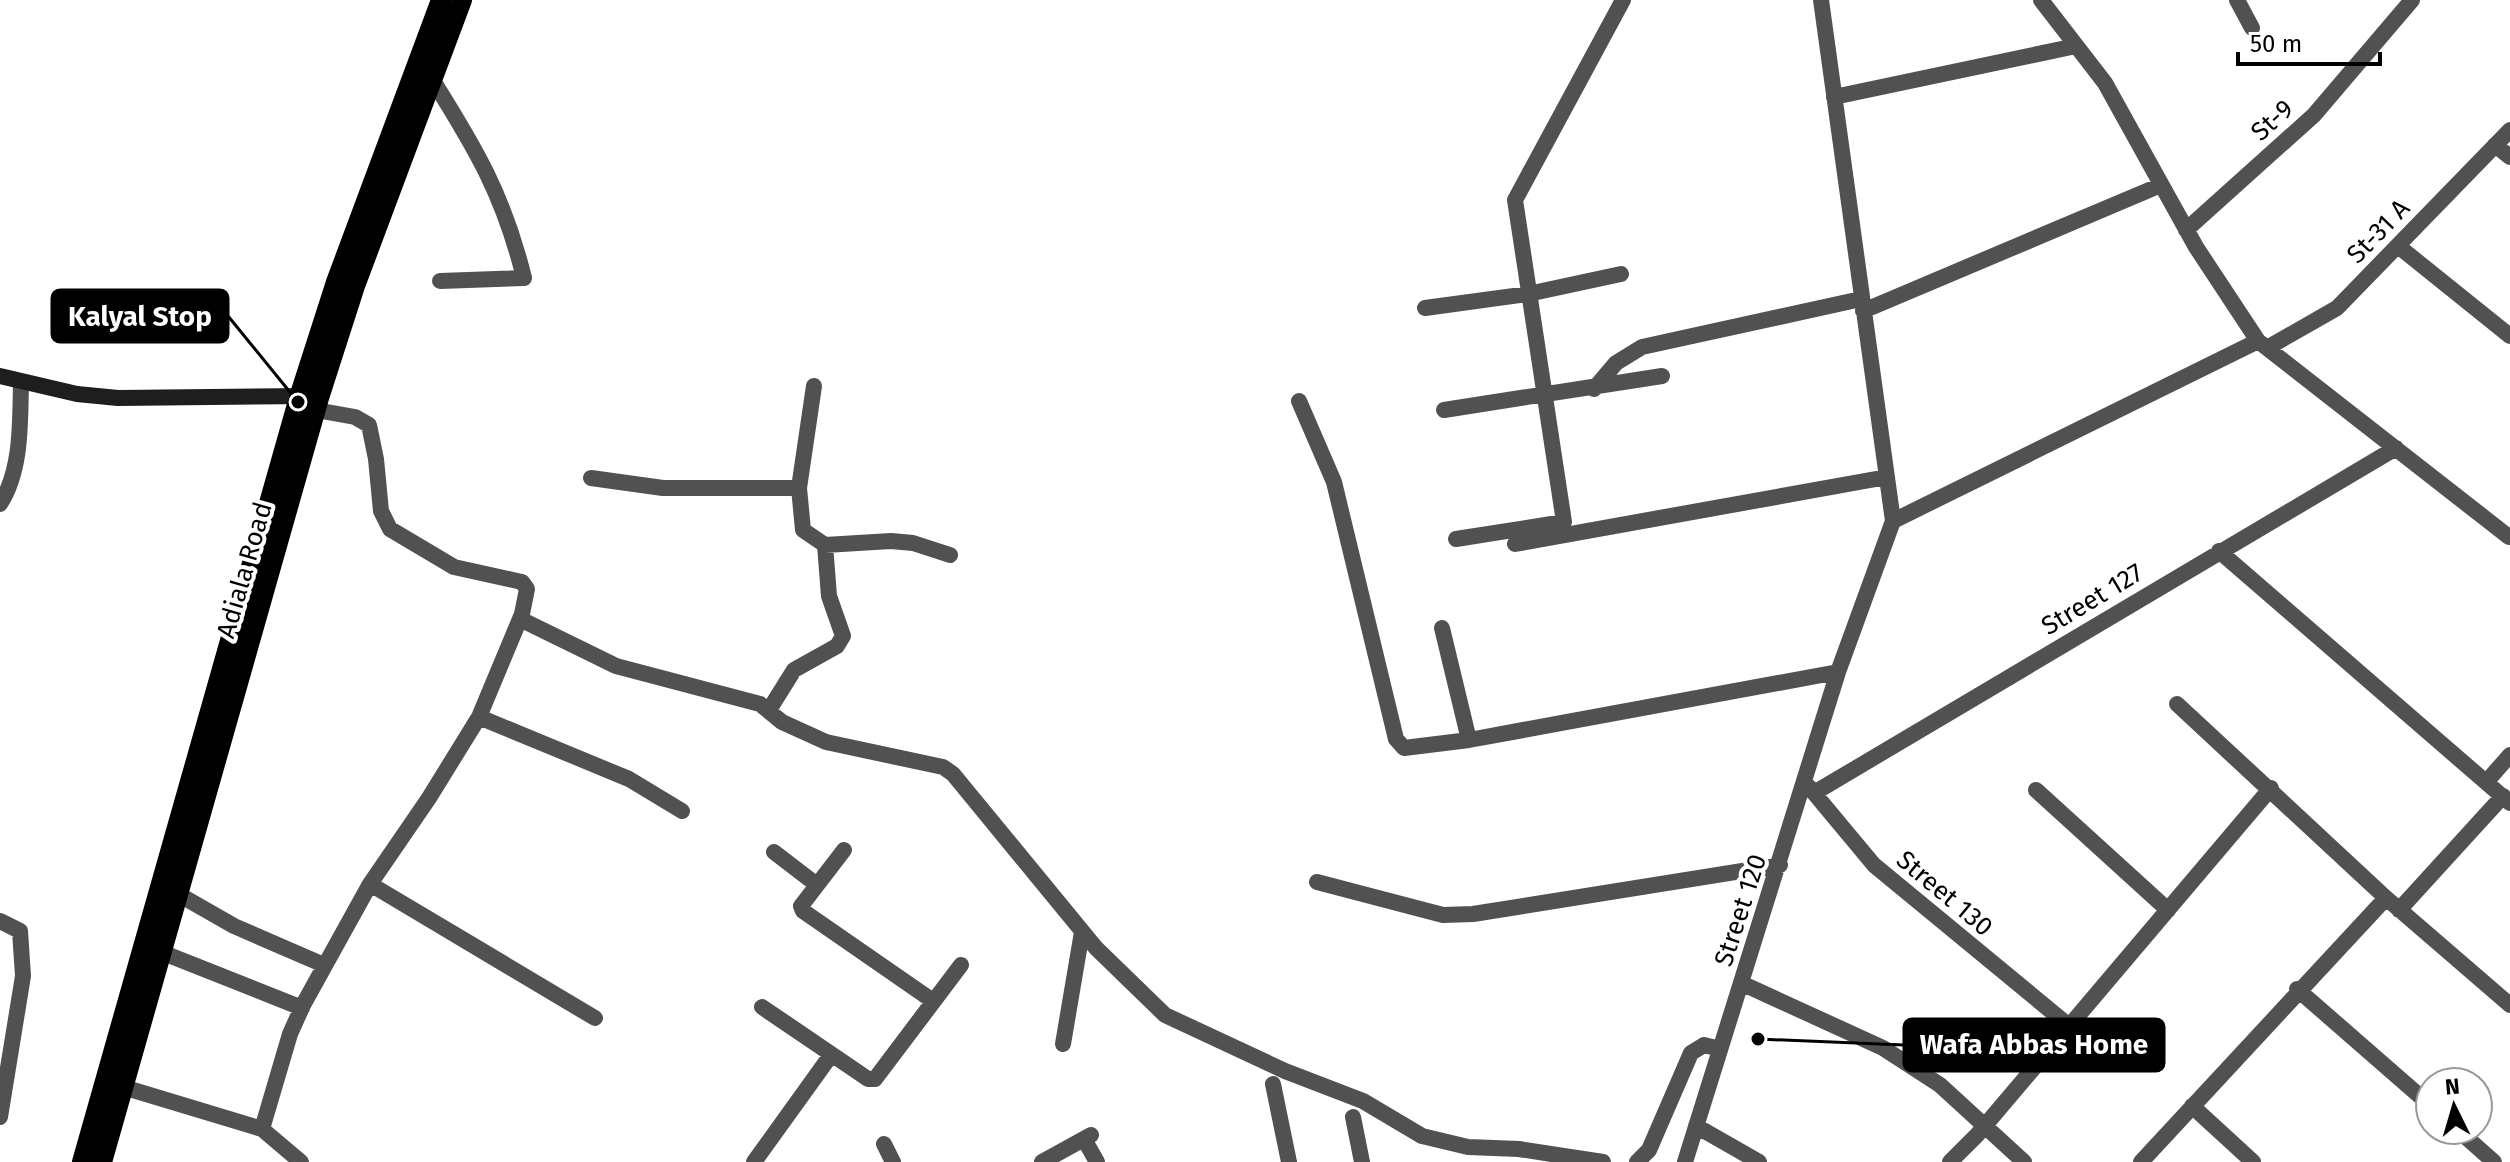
<svg xmlns="http://www.w3.org/2000/svg" width="2510" height="1162" viewBox="0 0 2510 1162" font-family="'Fira Sans',sans-serif">
  <style>
    .lines { fill: none; stroke-linecap: round; stroke-linejoin: round }
    .minor { stroke: #515151; stroke-width: 16 }
    .secondary { stroke: #1e1e1e; stroke-width: 16 }
    .primary { stroke: #000; stroke-width: 20 }
    .labels { text-anchor: middle; stroke-width: 8; stroke-linejoin: round; paint-order: stroke }
    .street-label { font-size: 26px; fill: #000; stroke: #fff }
    .leader { fill: none; stroke: #000; stroke-width: 3 }
    .callout-dot { fill: #000; stroke: #fff; stroke-width: 3 }
    .callout { fill: #000; stroke: #000; stroke-width: 3 }
    .callout-label { font-size: 28px; text-anchor: middle; font-weight: bold; fill: #fff }
  </style>
  <rect width="100%" height="100%" fill="#fff"/>
  <g class="lines">
    <path class="minor" d="M2041 0 2105 83 2196 247 2258 341 2509 537
      M2237 0 2252 28
      M432 79C476 149 504 196 524 278L440 281
      M1834 97 2076 46
      M2495 145 2510 157
      M2186 230 2314 115 2412 0
      M2398 246 2510 336
      M1425 308 1528 294 1621 274
      M1863 311 2161 185
      M2267 348 2337 308 2510 130
      M814 386 799 488 803 530 825 545 891 541 913 543 950 555
      M1594 389 1616 363 1642 347 1861 299
      M1299 401 1334 482 1396 739 1404 748 1469 740 1838 672 1893 521 1821 0
      M1444 410 1662 376
      M591 478 663 488H799
      M0 504C22 470 20 422 21 382
      M1893 521 2258 341
      M1456 539 1564 522 1515 200 1623 0
      M1515 544 1887 477
      M2219 551 2510 803
      M520 619 616 666 760 704 782 722 826 742 943 767 953 774 1096 948 1165 1015 1285 1071 1363 1101 1422 1136 1468 1147 1519 1149 1603 1162
      M1442 628 1469 740
      M2177 704 2386 898 2510 1005
      M769 710 794 670 837 646 843 636 829 596 825 545
      M479 717 629 779 682 811
      M2488 780 2510 755
      M1809 787 1874 865 2068 1025
      M2036 790 2168 910
      M1814 793 2396 448
      M844 850 801 906 803 911 933 1001
      M774 852 817 885
      M1317 882 1443 915 1473 914 1780 865
      M370 884 595 1018
      M178 894 234 926 324 965
      M2399 910 2503 796
      M0 921 20 931 23 976 0 1117
      M161 952 302 1008
      M1741 983 1883 1048 1940 1085 2024 1162
      M2297 989 2430 1105
      M762 1007 868 1079H875L961 965
      M1063 1044 1082 932
      M1273 1084 1289 1162
      M123 1087 262 1129 301 1162
      M2192 1106 2253 1162
      M1353 1117 1362 1162
      M1696 1126 1759 1162
      M262 1129 290 1034 303 1005 370 884 429 798 479 717 522 614 527 589 522 582 454 567 390 529 381 511 376 459 369 425 355 417 316 410
      M2458 1130 2494 1162
      M1084 1139 1097 1162
      M884 1144 893 1162
      M754 1162 831 1055
      M1042 1162 1091 1135
      M1637 1162 1649 1150 1691 1053 1704 1045 1720 1049
      M1685 1162 1838 672
      M1950 1162 1977 1135 2271 788
      M2141 1162 2386 898"/>
    <path class="secondary" d="M0 376 77 394 118 398 310 396"/>
    <path class="primary" d="M82 1162 300 394 336 282 441 0
      M102 1162 319 398 355 286 462 0"/>
  </g>
  <g class="labels">
    <g class="street-label">
      <text transform="translate(2272 120) rotate(-42)" y="9">St-9</text>
      <text transform="translate(2378 231) rotate(-46)" y="9">St-31 A</text>
      <text transform="translate(244 570) rotate(-74)" y="9">Adiala Road</text>
      <text transform="translate(2092 599) rotate(-31)" y="9">Street 127</text>
      <text transform="translate(1945 893) rotate(40)" y="9">Street 130</text>
      <text transform="translate(1740 910) rotate(-72)" y="9">Street 120</text>
    </g>
  </g>
  <path class="leader" d="M298 402L228 316M1758 1039L1904 1045"/>
  <g class="callout-dot">
    <circle cx="298" cy="402" r="8"/>
    <circle cx="1758" cy="1039" r="8"/>
  </g>
  <g class="callout">
    <rect x="52" y="290" width="176" height="52" rx="8"/>
    <rect x="1904" y="1019" width="260" height="52" rx="8"/>
  </g>
  <g class="callout-label">
    <text x="140" y="326">Kalyal Stop</text>
    <text x="2034" y="1054">Wafa Abbas Home</text>
  </g>
  <g transform="translate(2454 1106) rotate(355)"><circle r="38" fill="#ffffff" stroke="#999999" stroke-width="2"/>
  <path d="M0-6L14 30L0 20L-14 30Z" fill="#000000"/>
  <text y="-12" font-size="22" font-weight="bold" text-anchor="middle" fill="#000000">N</text>
  </g>
  <path d="M2238 52v12h142v-12" fill="none" stroke="#000000" stroke-width="4"/>
  <text x="2250" y="52" font-size="24" fill="#000000" stroke="#ffffff" stroke-width="6" paint-order="stroke">50 m</text>
</svg>
